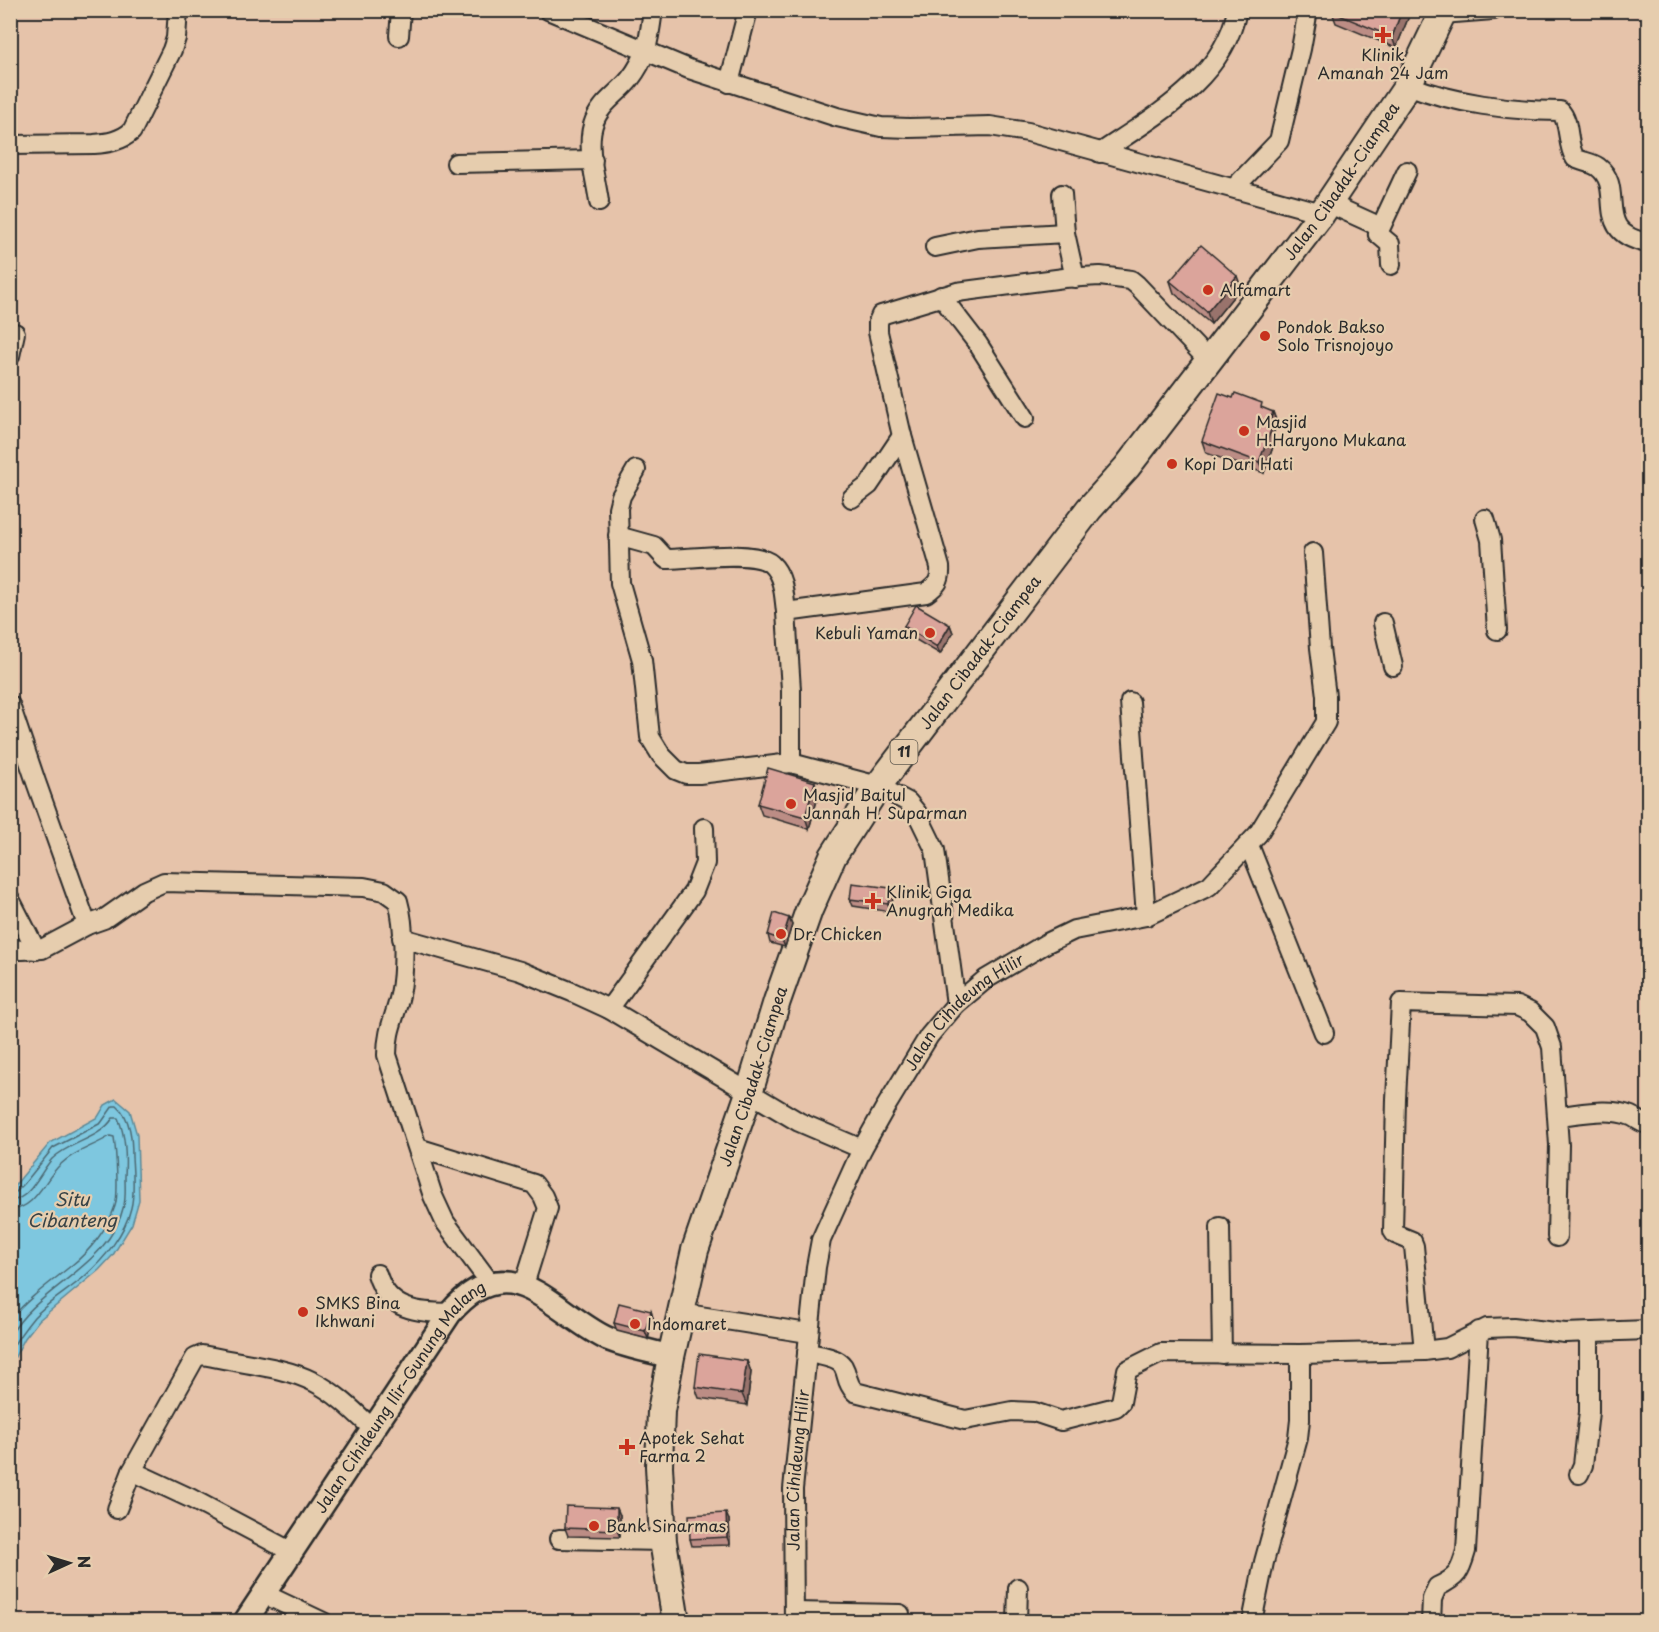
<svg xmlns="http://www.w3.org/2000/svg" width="1659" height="1632" viewBox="0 0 1659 1632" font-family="'Playpen Sans',sans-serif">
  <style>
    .water { fill: #7ec7df; stroke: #5d8997; stroke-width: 1.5 }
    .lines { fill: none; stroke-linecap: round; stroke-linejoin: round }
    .shore { stroke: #4c6973; stroke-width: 1.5 }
    .minor-casing { stroke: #2b2b2b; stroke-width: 22 }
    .major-casing { stroke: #2b2b2b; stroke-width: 27 }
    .highway-casing { stroke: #2b2b2b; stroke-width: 30 }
    .minor { stroke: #e6cdae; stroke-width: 18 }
    .major { stroke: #e6cdae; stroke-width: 22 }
    .highway { stroke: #e6cdae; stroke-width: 26 }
    .wall { fill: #bc8d85; stroke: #2b2b2b; stroke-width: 1.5 }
    .shaded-wall { fill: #99736c; stroke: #2b2b2b; stroke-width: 1.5 }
    .building { fill: #dba49b; stroke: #2b2b2b; stroke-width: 1.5 }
    .poi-dot { fill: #c8321e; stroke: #e6cdae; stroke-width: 2 }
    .labels { text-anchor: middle; stroke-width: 4.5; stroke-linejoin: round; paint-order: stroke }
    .shield { fill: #e6cdae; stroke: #635c52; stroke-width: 1.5 }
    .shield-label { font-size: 15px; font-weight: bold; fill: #2b2b2b }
    .poi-label { font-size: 16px; fill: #2b2b2b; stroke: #e6cdae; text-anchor: start }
    .street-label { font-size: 16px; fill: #2b2b2b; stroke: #e6cdae }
    .water-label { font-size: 18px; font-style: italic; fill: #374246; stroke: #e6cdae }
  </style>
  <rect width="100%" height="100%" fill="#e6c3aa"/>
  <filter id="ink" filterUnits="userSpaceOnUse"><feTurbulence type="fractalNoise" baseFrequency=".0167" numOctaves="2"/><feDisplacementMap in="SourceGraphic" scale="12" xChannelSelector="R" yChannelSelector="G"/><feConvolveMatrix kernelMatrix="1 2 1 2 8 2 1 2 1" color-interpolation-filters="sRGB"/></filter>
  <g filter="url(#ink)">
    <path class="water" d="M116 1099 130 1111 137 1135 139 1200 132 1224 113 1255 99 1270 39 1320 25 1338 11 1364V1190L50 1143 98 1117 105 1105Z"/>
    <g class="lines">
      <path class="shore" d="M10 1193 16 1192 24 1184 53 1148 101 1123 113 1106H117C131 1118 132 1140 132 1157 133 1173 135 1193 131 1208 125 1234 104 1259 85 1276 68 1291 49 1301 34 1317 25 1328 17 1339 10 1351
        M10 1201C30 1200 40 1172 52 1159 70 1141 99 1140 113 1118H118C126 1136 126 1157 125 1177 125 1186 126 1196 124 1205 110 1267 39 1285 10 1336
        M10 1210C36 1209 44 1179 61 1164 74 1151 95 1146 110 1136L114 1137C116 1151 119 1194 115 1206 108 1228 90 1251 72 1265 50 1283 28 1298 10 1320"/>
      <g class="minor-casing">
        <g id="minor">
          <path d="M548 10 689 69 837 117 881 127 909 128 990 126 1028 132 1322 213"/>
          <path d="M1442 14 1493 10"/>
          <path d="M399 36 401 10"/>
          <path d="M729 83 748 10"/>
          <path d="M1408 85C1452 103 1512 111 1560 111 1571 122 1566 144 1575 158 1582 162 1591 162 1598 167 1627 189 1590 232 1648 243"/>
          <path d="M10 145 94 144C108 143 121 141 132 131L172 50 176 38 178 10"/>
          <path d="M1100 153C1153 117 1224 79 1237 10"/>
          <path d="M456 163 593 160"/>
          <path d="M1234 188 1279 141 1301 49 1308 10"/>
          <path d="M1062 194 1065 233"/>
          <path d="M599 202C596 179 586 148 593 125 599 104 617 95 630 79 648 56 649 38 653 10"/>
          <path d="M1328 203 1372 223 1380 229 1378 234 1390 244 1391 265"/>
          <path d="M1380 229 1407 171"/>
          <path d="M935 247 978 238 1065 233 1075 278"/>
          <path d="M941 296 978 344 1025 418"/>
          <path d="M10 356 15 333"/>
          <path d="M636 470 621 496 618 508 620 583 642 660 650 737 661 755 676 770 686 774H699L791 763 878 786 908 802 917 813 935 850 956 1004"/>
          <path d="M852 498 869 485 902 436"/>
          <path d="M1485 519 1491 540 1497 630"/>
          <path d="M618 536 654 546 666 559C689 559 755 549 771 564 784 576 784 596 786 612"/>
          <path d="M1383 623 1393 666"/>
          <path d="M1130 702 1146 916"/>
          <path d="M10 705 36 782 87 925"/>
          <path d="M791 763V690L786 612 926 593C937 585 941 581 940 567L902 436 878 332V322L881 315 957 292 1064 278 1100 276 1131 280 1137 285 1208 360"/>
          <path d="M1249 845 1324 1033"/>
          <path d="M10 899 36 950"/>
          <path d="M402 938 520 971 572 992 609 1009 799 1122 862 1149"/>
          <path d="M10 949 22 950 42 949 87 925 104 919 144 891 164 882 364 887 384 891 398 901C405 925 405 970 400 995 395 1018 387 1029 387 1055L433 1196 445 1222 491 1284"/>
          <path d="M609 1009 694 891 705 863 704 828"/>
          <path d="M1558 1116C1581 1114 1608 1107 1631 1116 1638 1119 1640 1123 1648 1124"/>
          <path d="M418 1148 534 1184 543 1196 548 1208 524 1285"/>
          <path d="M1220 1227 1222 1354"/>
          <path d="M377 1274C388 1311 416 1312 450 1313"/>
          <path d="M681 1313 808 1333"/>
          <path d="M1424 1351 1414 1246 1412 1241 1395 1234 1393 1231 1396 1099 1401 1003 1517 1006 1530 1012 1545 1027 1552 1047 1559 1145 1557 1237"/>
          <path d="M807 1353C817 1355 837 1357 843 1366 849 1377 845 1381 855 1392L965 1420 1012 1411 1034 1412 1061 1421 1116 1407 1121 1402 1127 1370 1161 1353 1300 1354 1424 1351 1447 1348 1487 1328 1513 1327 1565 1333 1648 1330"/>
          <path d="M1579 1474 1583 1465 1589 1412V1333"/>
          <path d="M117 1509 132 1471"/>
          <path d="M559 1539 663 1541"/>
          <path d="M292 1552 190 1498 132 1471 195 1358 202 1355 213 1357C246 1364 284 1367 314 1382 336 1393 355 1412 373 1429"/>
          <path d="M264 1594 323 1622"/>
          <path d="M794 1612 900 1614"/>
          <path id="s1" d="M794 1622 793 1489 816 1267 821 1240 862 1149 885 1108 929 1036 956 1004 986 979 1047 943 1074 930 1146 916 1209 886 1258 834 1326 722V696L1320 648 1313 553"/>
          <path d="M1017 1622 1018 1588"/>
          <path d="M1252 1622 1264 1562 1298 1438 1300 1420V1354"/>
          <path d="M1431 1622 1432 1599 1437 1587C1458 1577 1460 1572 1466 1551L1479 1331"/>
        </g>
      </g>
      <g class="major-casing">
        <g id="major">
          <path id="s2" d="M245 1622 450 1313C509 1244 548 1308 604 1337 621 1346 652 1351 671 1357"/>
        </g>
      </g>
      <g class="highway-casing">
        <g id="highway">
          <path id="s3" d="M676 1622 663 1541 659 1466 661 1411 671 1357 695 1250 749 1093 777 1001 809 910 833 856 878 786 1089 509 1127 467 1322 213 1408 85 1444 10"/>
        </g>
      </g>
      <use href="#minor" class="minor"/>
      <use href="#major" class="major"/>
      <use href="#highway" class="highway"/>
    </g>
    <path class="wall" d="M1332 10H1407L1409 16 1396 48 1336 23 1332 12Z
      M1170 281 1241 287 1211 324 1174 293Z
      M1264 409 1273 412 1277 423 1273 434 1275 441 1264 473 1206 453 1202 441Z
      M950 625 953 633 940 654 906 634 904 626Z
      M819 793 809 829 762 815 758 804Z
      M893 896 891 912 853 906 850 899Z
      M789 918 792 925 785 947 770 943 768 935Z
      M651 1311 653 1318 648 1339 617 1331 614 1323Z
      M747 1361 751 1372 747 1405 699 1398 695 1387Z
      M620 1515V1537L568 1536 565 1528Z
      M729 1520 730 1545 692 1546 690 1539Z"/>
    <path class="shaded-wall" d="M1402 10H1407L1409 16 1396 48 1392 37Z
      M1237 276 1241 287 1211 324 1207 312Z
      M1273 412 1277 423 1273 434 1275 441 1264 473 1259 462 1267 428Z
      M950 625 953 633 940 654 937 647Z
      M815 782 819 793 809 829 805 817Z
      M890 888 893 896 891 912 888 904Z
      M789 918 792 925 785 947 782 940Z
      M651 1311 653 1318 648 1339 645 1331Z
      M747 1361 751 1372 747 1405 742 1394Z
      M617 1508 620 1515V1537L617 1530Z
      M726 1513 729 1520 730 1545 727 1537Z"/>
    <path class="building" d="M1332 10H1402L1392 37 1332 12Z
      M1201 245 1237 276 1207 312 1170 281Z
      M1219 393 1233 398 1235 393 1262 403 1261 407 1273 412 1267 428 1271 430 1259 462 1202 441Z
      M916 605 950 625 937 647 904 626Z
      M768 768 815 782 805 817 758 804Z
      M852 883 890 888 888 904 850 899Z
      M774 913 789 918 782 940 768 935Z
      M619 1303 651 1311 645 1331 614 1323Z
      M699 1354 747 1361 742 1394 695 1387Z
      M566 1506 617 1508V1530L565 1528Z
      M726 1513 727 1537 690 1539 689 1515Z"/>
  </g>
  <g class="poi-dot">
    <path d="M1380 26h6v6h6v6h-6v6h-6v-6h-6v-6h6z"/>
    <circle cx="1208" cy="290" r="6"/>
    <circle cx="1265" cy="336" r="6"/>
    <circle cx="1244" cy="431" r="6"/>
    <circle cx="1172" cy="464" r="6"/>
    <circle cx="930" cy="633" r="6"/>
    <circle cx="791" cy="804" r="6"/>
    <path d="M870 892h6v6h6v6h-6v6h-6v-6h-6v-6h6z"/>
    <circle cx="781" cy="934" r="6"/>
    <circle cx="303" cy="1312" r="6"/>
    <circle cx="635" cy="1324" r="6"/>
    <path d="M624 1438h6v6h6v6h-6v6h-6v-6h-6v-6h6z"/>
    <circle cx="594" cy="1526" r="6"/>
  </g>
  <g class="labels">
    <rect class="shield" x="890.5" y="740" width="27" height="24" rx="4.5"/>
    <g class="shield-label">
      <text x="904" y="757">11</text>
    </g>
    <g class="poi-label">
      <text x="1383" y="61" text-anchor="middle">Klinik<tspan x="1383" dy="18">Amanah 24 Jam</tspan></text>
      <text x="1220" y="296">Alfamart</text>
      <text x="1277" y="333">Pondok Bakso<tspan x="1277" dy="18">Solo Trisnojoyo</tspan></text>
      <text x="1256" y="428">Masjid<tspan x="1256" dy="18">H.Haryono Mukana</tspan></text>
      <text x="1184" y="470">Kopi Dari Hati</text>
      <text x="918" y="639" text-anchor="end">Kebuli Yaman</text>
      <text x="803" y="801">Masjid Baitul<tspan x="803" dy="18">Jannah H. Suparman</tspan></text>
      <text x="886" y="898">Klinik Giga<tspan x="886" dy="18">Anugrah Medika</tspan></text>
      <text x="793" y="940">Dr. Chicken</text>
      <text x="315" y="1309">SMKS Bina<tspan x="315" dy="18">Ikhwani</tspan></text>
      <text x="647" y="1330">Indomaret</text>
      <text x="639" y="1444">Apotek Sehat<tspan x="639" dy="18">Farma 2</tspan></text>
      <text x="606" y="1532">Bank Sinarmas</text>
    </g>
    <g class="street-label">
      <text dy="6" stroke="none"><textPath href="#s3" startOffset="1640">Jalan Cibadak-Ciampea</textPath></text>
      <text dy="6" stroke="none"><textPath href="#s3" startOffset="1046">Jalan Cibadak-Ciampea</textPath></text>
      <text dy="6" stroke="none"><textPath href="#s1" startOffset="657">Jalan Cihideung Hilir</textPath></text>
      <text dy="6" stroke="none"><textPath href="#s3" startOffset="560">Jalan Cibadak-Ciampea</textPath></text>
      <text dy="6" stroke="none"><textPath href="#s2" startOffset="274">Jalan Cihideung Ilir–Gunung Malang</textPath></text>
      <text dy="6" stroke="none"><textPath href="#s1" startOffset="152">Jalan Cihideung Hilir</textPath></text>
    </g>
    <g class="water-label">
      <text x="72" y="1206">Situ<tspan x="72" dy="21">Cibanteng</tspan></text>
    </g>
  </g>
  <rect width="1659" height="1632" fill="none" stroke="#e6cdae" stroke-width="36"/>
  <rect x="18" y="18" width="1623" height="1596" fill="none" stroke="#2b2b2b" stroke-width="2" filter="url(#ink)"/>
  <g transform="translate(69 1563) rotate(86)" stroke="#e6cdae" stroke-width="4.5" paint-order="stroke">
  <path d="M0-4.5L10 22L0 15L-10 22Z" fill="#2b2b2b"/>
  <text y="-9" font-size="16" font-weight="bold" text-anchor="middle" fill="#2b2b2b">N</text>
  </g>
</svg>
